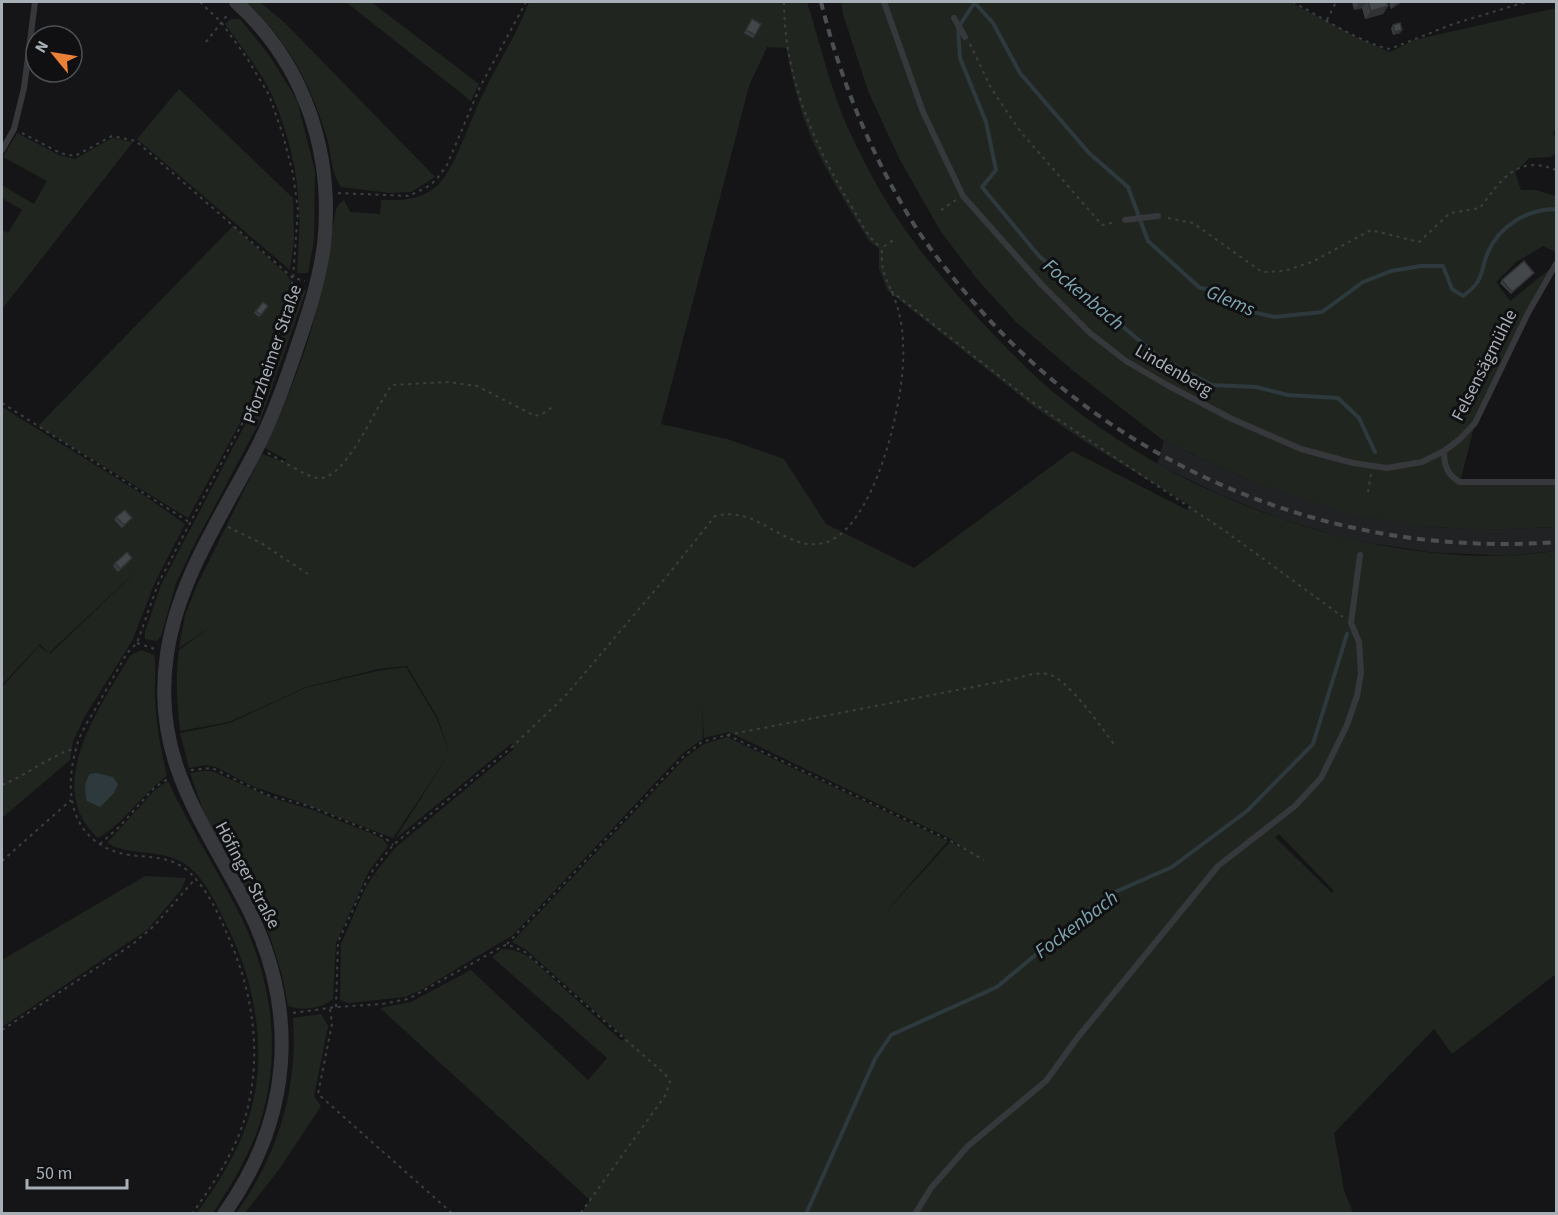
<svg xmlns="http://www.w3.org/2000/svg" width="1558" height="1215" viewBox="0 0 1558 1215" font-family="'Source Sans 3',sans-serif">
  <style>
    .built { fill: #212224 }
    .green { fill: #20261f; fill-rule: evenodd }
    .water { fill: #2d393c }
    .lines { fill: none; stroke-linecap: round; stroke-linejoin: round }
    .stream { stroke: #2d393c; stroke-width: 4 }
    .path { stroke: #3c3f42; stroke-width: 2; stroke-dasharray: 3 4.5; stroke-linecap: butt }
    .service { stroke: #36383b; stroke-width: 6 }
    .tertiary { stroke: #36383b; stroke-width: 14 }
    .rail { stroke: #4b4f52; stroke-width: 4; stroke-dasharray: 8 6; stroke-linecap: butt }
    .wall { fill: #3a3d40 }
    .shaded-wall { fill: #303234 }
    .building { fill: #44474a; stroke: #303234; stroke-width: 1.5 }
    .labels { text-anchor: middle; stroke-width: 6; stroke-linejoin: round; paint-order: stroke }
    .street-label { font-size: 18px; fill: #a7b0b6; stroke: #101012 }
    .water-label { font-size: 20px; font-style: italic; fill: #7fa6b0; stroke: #101012 }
  </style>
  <rect width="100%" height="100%" fill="#151517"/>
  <path class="built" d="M1164 441 1251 481 1425 526 1480 530 1556 527V551L1506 556 1429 552 1351 540 1278 518 1223 496 1157 464Z"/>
  <path class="green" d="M247 2H260L285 23 435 177 411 192 389 193 341 187C330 171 332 153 326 135 309 80 288 42 247 2Z
    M346 2H371L479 84 471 101Z
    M529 2H807C818 37 827 74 840 109 849 133 863 159 875 182 903 232 940 277 979 319 1006 348 1033 376 1063 400 1184 497 1350 559 1506 556 1523 555 1540 553 1556 551V974L1452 1054 1434 1029 1334 1133 1344 1190 1353 1213H582L590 1200 380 1008 411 1002 471 970 588 1080 607 1058 492 957 502 949 514 950 528 956 622 1041 625 1038 525 949 512 942 685 758 704 744 727 737 948 841 882 916 951 841 968 853 951 839 729 732 704 738 702 705 703 739 683 753 513 935 423 989 405 997 349 1003 340 1000 341 944 364 891 374 874 379 877 375 873 395 848 514 749 512 743 395 839 446 759 393 838 297 801 252 786 216 767 206 765 189 768 180 733 230 723 305 688 377 671 406 667 437 719 450 755 438 718 407 666 378 669 306 687 229 722 180 731C177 703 175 677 179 650L212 626 179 648 185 615 197 585 262 454 284 462 287 460 265 448C283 409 300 369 312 327 323 289 330 249 336 209L339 204 344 200 350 212 380 214 381 200C402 200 419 201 437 186 454 171 471 118 482 96 497 64 517 35 529 2ZM767 47 786 48C792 77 798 105 809 132 825 171 848 206 869 241L879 249V269L888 291 1033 406 1084 441 1189 505 1187 510 1072 451 914 568 826 524 784 459 727 439 661 424 749 86ZM1279 834 1334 891 1332 893 1275 837Z
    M841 2H1290L1358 38 1390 52 1414 40 1556 8V128L1553 133 1556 138V153L1550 157 1529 158 1515 173 1521 190H1536L1556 196V252L1543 246 1516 262 1496 282 1510 301 1556 264 1475 423 1460 482H1556V527L1480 530 1425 526 1348 514 1251 481 1164 441 1076 373 1016 322 977 279 941 232 900 160 868 91 843 14Z
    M231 19H240L269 55 297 100 315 171 314 240 308 273H297C298 251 300 230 299 209 298 170 287 128 271 93 259 69 241 46 225 24Z
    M179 89 293 198 294 241 290 270 137 139Z
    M17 133 59 155 75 159 112 138 133 142 2 309V230L8 233 22 210 2 198V185L34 204 47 181 3 157Z
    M233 226 286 274 291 281 279 331 252 401 188 518 38 426Z
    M296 285 306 291 260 421 192 549 176 583 161 636 157 641 145 639V632L161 585 258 400 275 359Z
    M2 407 145 496 185 524 155 582 132 641 85 716 73 741 70 760 2 818V687L39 646 50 654 146 562 49 653 40 644 2 685Z
    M141 650 154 655C157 669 154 683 155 697 156 724 161 750 167 776 141 794 126 822 98 838 41 787 101 706 130 656Z
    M202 771H212L272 798 310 809 370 833 383 839 388 846 369 871 336 943 333 999C320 1009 303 1011 288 1006L282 975 271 939 259 911 205 816 190 773Z
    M168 781C188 824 213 863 235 905 272 974 284 1054 258 1129 247 1159 230 1187 213 1213H197C218 1184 240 1149 250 1114 268 1053 255 979 226 924 216 903 205 878 185 864 161 848 131 857 107 843L155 790Z
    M145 876 186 878 181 890 147 930 2 1027V960Z
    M321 1014 328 1026 314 1096 321 1106 280 1168 245 1213H236C278 1155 298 1090 293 1018Z"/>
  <path class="water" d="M97 773 113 777 118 784 114 793 100 807 87 801C84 790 84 783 90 774Z"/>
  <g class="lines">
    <path class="stream" d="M974 2 993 23 1020 73 1089 153 1128 187 1148 241 1200 288 1215 290 1253 312 1274 317 1322 312 1363 282 1391 271 1421 266H1443L1452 289 1463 296C1485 280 1479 274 1488 252 1500 225 1528 209 1556 209
      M975 2 958 28 960 58 986 122 996 170 982 187 1039 256 1159 357 1212 385 1256 387 1288 395 1338 398 1359 418 1375 452
      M1153 366 1159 357
      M806 1214 875 1059 891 1035 997 987 1106 896 1172 867 1247 811 1313 744 1347 634"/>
    <path class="path" d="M784 2C784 74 813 143 850 204 860 220 867 238 882 248
      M1293 2C1317 15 1365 45 1390 49L1453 24 1526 2
      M1327 20 1336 2
      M206 42 228 14
      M970 44 991 88 1020 131 1102 225 1116 222
      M22 133 60 153 75 156 112 136 136 141 293 278 305 281
      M338 193 409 196 427 187 436 180 447 165 480 87 526 2
      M941 210 956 200
      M1168 218 1193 223 1262 272 1284 271 1312 262 1371 230 1419 242 1450 213 1480 208C1501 180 1517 154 1556 170
      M891 291 1035 404 1225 531 1343 617
      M2 403 189 522
      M268 453C280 459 305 476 317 478 345 483 376 405 392 385L448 382 477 386 535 416 544 413 554 406
      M1368 492 1371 474
      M228 527 261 543 308 574
      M137 643 155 649
      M727 735 949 840 984 860
      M191 770 212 768 267 795 309 806 370 831 384 837 393 845
      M2 785C27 775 49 756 76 748
      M100 844 120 826 154 788 169 778
      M2 861 71 800
      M507 944 684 756 702 742 727 735 1014 679C1025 676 1035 672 1047 674 1066 676 1103 729 1115 746
      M336 1007 338 942 362 890 373 870 393 845 512 747 567 694 667 576 715 516C757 505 782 548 818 544 875 539 907 391 903 345 903 333 901 320 898 309 891 284 880 277 882 248L896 238
      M330 1009 332 1024 318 1094 453 1214
      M293 1013 336 1007 382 1004 408 999 507 944 525 952 665 1074 670 1082 665 1096 580 1214
      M2 1030 133 944 155 925 196 878
      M192 1214C206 1194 220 1174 231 1152 265 1087 259 1007 230 941 220 917 208 889 188 871 165 851 137 861 111 850 69 833 65 788 76 749 79 735 88 721 96 708 106 690 117 671 127 653L137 643 158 584 255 399 285 317 293 278 298 210 293 174 283 135 269 95 247 58 221 22 200 2"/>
    <path class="service" d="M884 2 923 112 963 196 1041 284 1090 333 1126 361 1167 385 1232 419 1301 449 1353 463 1387 468 1422 462 1444 451 1460 439 1475 423 1528 313 1556 264
      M954 18 965 37
      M2 150 14 129 24 88 35 2
      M1125 220 1158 216
      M1444 451C1444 465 1447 475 1460 482H1556
      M915 1214 931 1188 968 1146 1046 1081 1078 1037 1218 866 1295 806 1321 778 1347 725 1357 696 1361 673 1359 642 1351 623 1360 555"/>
    <path class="tertiary" d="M224 1214C291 1120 300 1014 249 910 204 822 151 760 167 654 178 579 222 516 256 450 272 419 284 386 295 353 307 318 319 282 324 245 334 154 305 64 236 2"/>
    <path class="rail" d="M821 2C840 78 869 150 910 218 927 246 948 272 970 298 1114 468 1334 559 1556 542"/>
  </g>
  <path class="wall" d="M1352 2H1387L1388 6 1383 14 1365 19 1362 8 1354 10Z
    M1389 2H1402L1391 9Z
    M751 22 755 35 753 38 744 33Z
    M1393 25 1402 30 1400 33 1393 35 1391 28Z
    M1534 273 1511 294 1500 283 1502 280Z
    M263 302 268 306 259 317 254 313Z
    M116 517 132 518 122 528 114 520Z
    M130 561 118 572 113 566 115 563Z"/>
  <path class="shaded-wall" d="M1360 2H1367L1362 8 1354 10Z
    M1398 2H1402L1391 9 1394 4Z
    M1388 6 1383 14 1365 19 1371 11Z
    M1402 30 1400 33 1393 35 1395 32Z"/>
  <path class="building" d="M1368 2H1387L1388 6 1371 11Z
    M752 19 761 24 755 35 746 30Z
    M1400 23 1402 30 1395 32 1393 25Z
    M1524 261 1534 273 1512 292 1502 280Z
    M263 302 268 306 261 315 256 311Z
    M125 510 132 518 124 525 116 517Z
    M127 552 132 558 120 569 115 563Z"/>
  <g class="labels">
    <g class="street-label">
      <text transform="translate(272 354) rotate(-71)" y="6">Pforzheimer Straße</text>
      <text transform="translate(1484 365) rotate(-63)" y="6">Felsensägmühle</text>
      <text transform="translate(1174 370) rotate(30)" y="6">Lindenberg</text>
      <text transform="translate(248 875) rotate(62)" y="6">Höfinger Straße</text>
    </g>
    <g class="water-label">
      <text transform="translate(1084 294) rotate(40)" y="7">Fockenbach</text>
      <text transform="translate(1231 300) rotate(23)" y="7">Glems</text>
      <text transform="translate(1076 924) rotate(-37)" y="7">Fockenbach</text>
    </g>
  </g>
  <rect width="1558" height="1215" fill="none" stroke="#a7b0b6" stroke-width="6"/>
  <g transform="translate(54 54) rotate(300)"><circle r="28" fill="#101012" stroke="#4c5054" stroke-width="1.5"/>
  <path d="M0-4.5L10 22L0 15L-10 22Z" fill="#eb8138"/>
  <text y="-9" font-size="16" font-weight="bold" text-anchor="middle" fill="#a7b0b6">N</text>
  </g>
  <path d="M27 1179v9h100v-9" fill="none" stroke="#a7b0b6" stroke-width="3"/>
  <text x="36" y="1179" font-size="18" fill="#a7b0b6" stroke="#101012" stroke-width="4.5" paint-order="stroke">50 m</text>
</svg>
